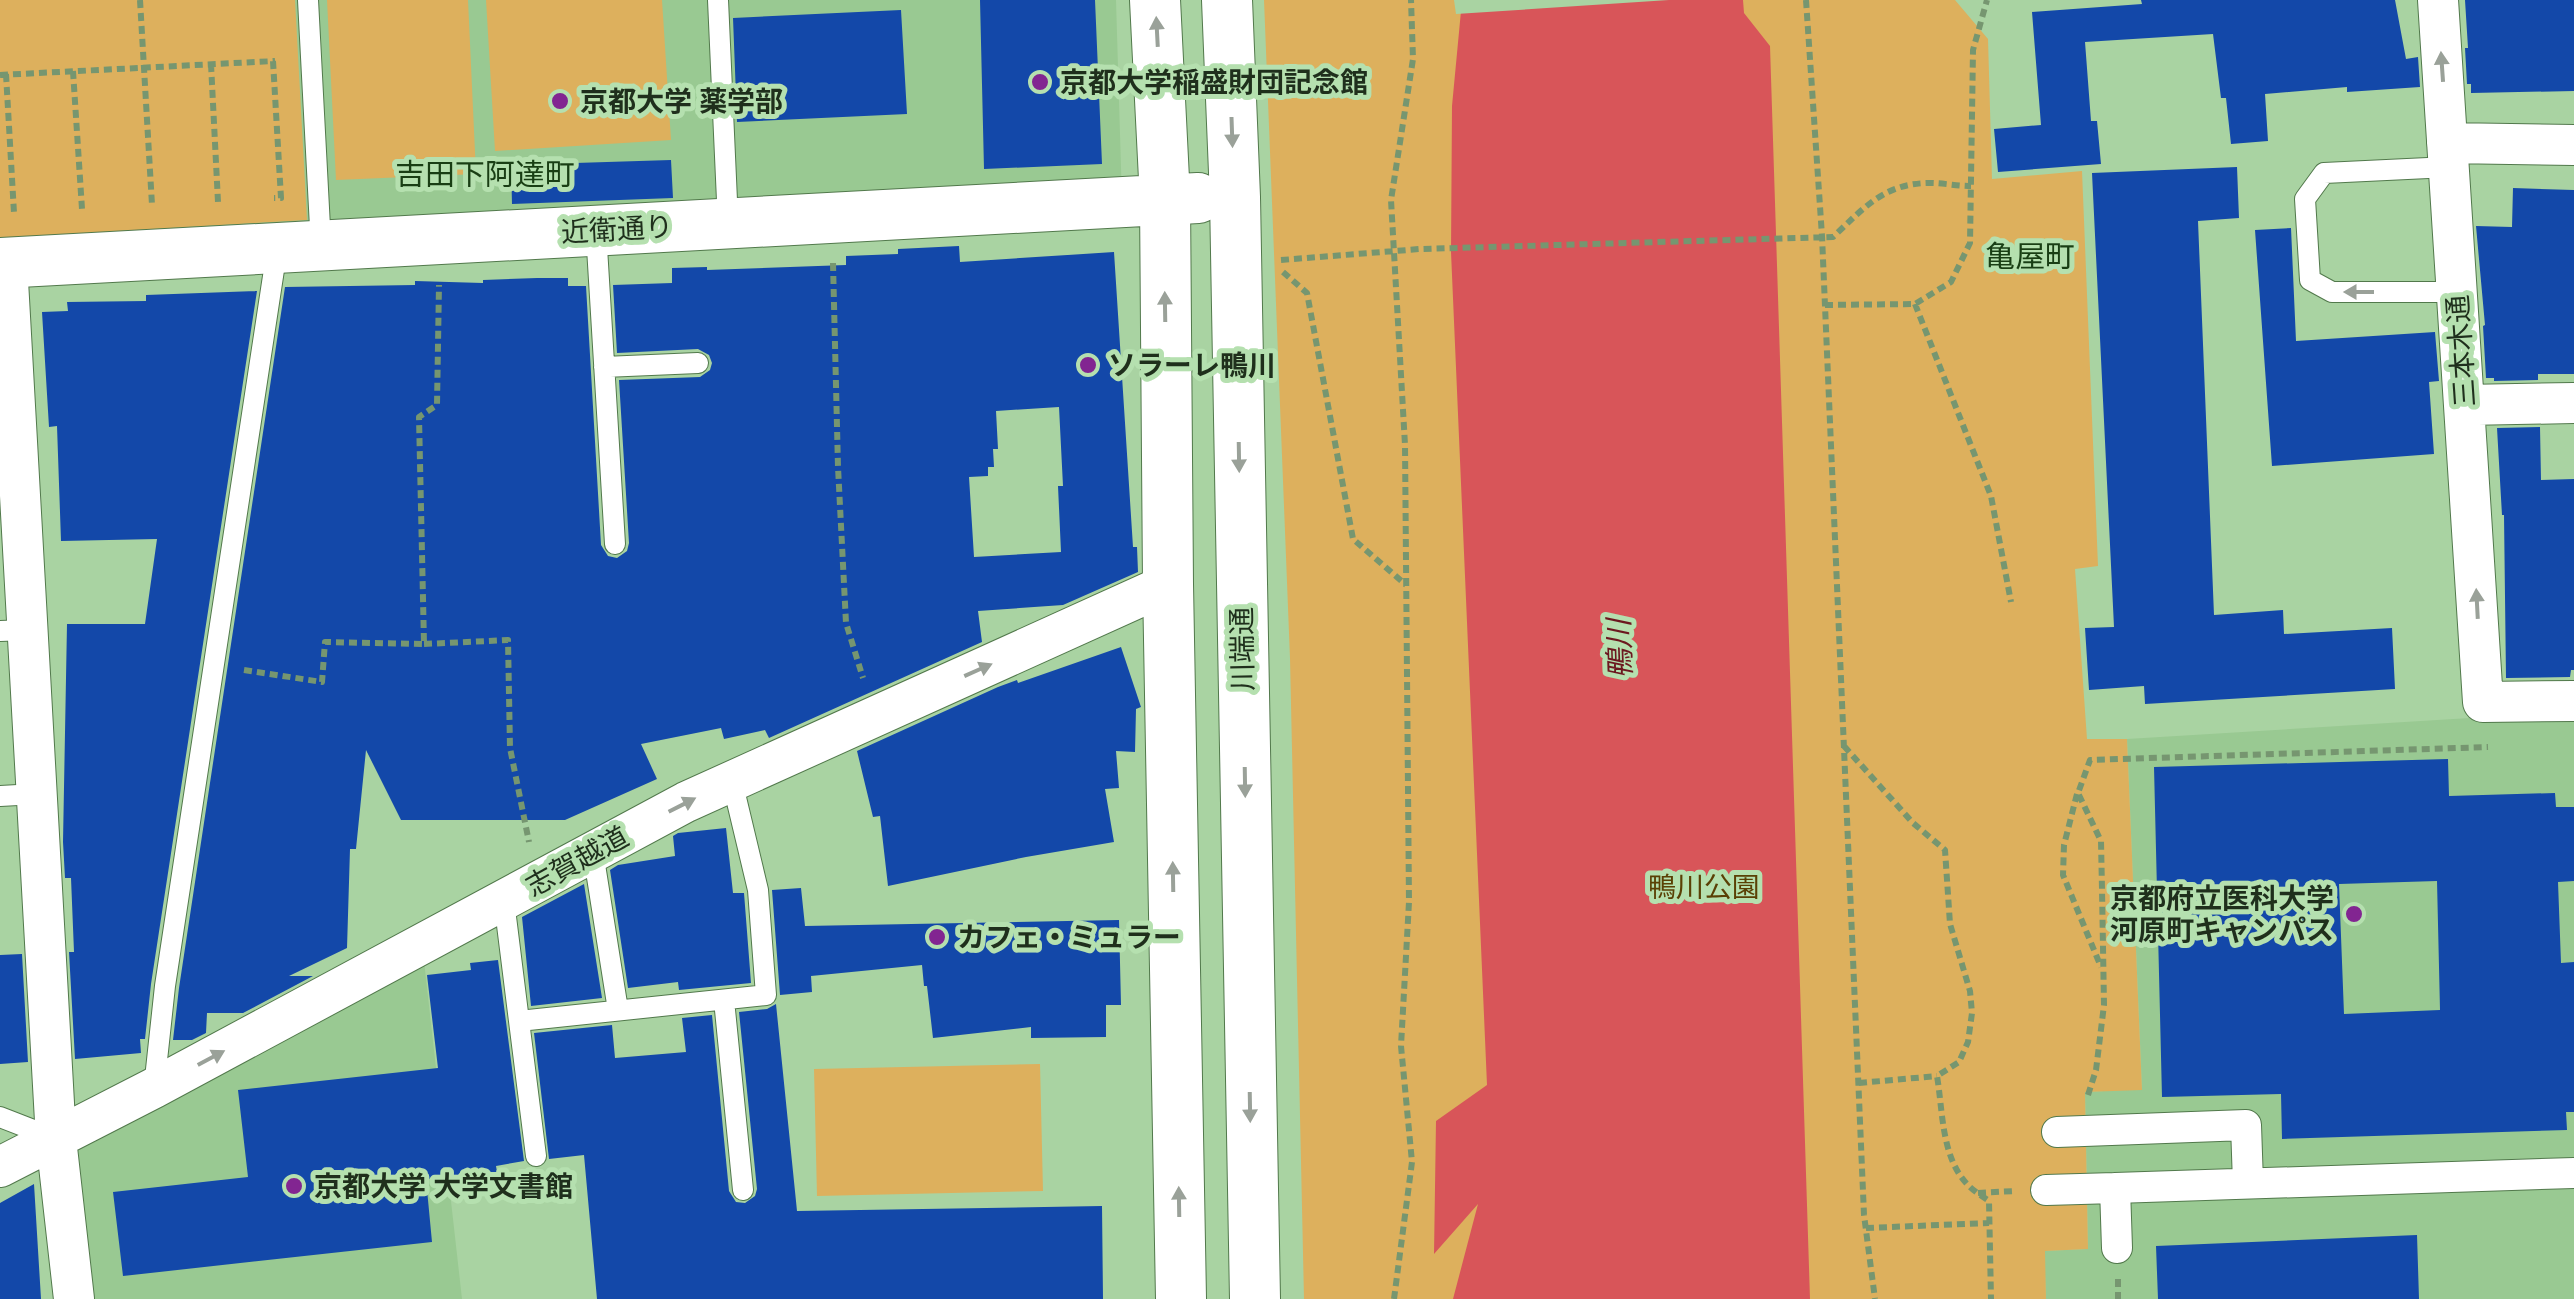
<svg xmlns="http://www.w3.org/2000/svg" width="2574" height="1299" viewBox="0 0 2574 1299" font-family="Karla,'Noto Sans JP',sans-serif">
  <style>
    .built { fill: #99c992 }
    .green { fill: #ddb05d }
    .water { fill: #d85559 }
    .pier { fill: #a9d3a2 }
    .building { fill: #1348a9; fill-rule: evenodd }
    .lines { fill: none; stroke-linecap: round; stroke-linejoin: round }
    .service-casing { stroke: #52794c; stroke-width: 22 }
    .pedestrian-casing { stroke: #52794c; stroke-width: 32 }
    .minor-casing { stroke: #52794c; stroke-width: 42 }
    .tertiary-casing { stroke: #52794c; stroke-width: 52 }
    .path { stroke: #769670; stroke-width: 6; stroke-dasharray: 8 5; stroke-linecap: butt }
    .service { stroke: #fff; stroke-width: 20 }
    .pedestrian { stroke: #fff; stroke-width: 30 }
    .minor { stroke: #fff; stroke-width: 40 }
    .tertiary { stroke: #fff; stroke-width: 50 }
    .oneway { fill: #9aa199 }
    .poi-dot { fill: #822591; stroke: #b5e0af; stroke-width: 4 }
    .labels { text-anchor: middle; stroke-width: 10; stroke-linejoin: round; paint-order: stroke }
    .poi-label { font-size: 28px; font-weight: bold; fill: #1f2f1c; stroke: #b5e0af; text-anchor: start }
    .street-label { font-size: 28px; fill: #1f2f1c; stroke: #b5e0af }
    .park-label { font-size: 28px; fill: #5a4005; stroke: #b5e0af }
    .neighbourhood-label { font-size: 30px; fill: #193e14; stroke: #b5e0af }
    .water-label { font-size: 30px; font-style: italic; fill: #6c181f; stroke: #b5e0af }
  </style>
  <rect width="100%" height="100%" fill="#a9d3a2"/>
  <path class="built" d="M0 0H1116L1122 201 0 263Z
    M2574 714V1299H2046L2044 1251 2088 1249 2085 1092 2142 1089 2127 739 2519 715Z
    M424 961 462 1299H85L69 1150Z"/>
  <path class="green" d="M0 0H295L307 220 0 238Z
    M327 0H468L476 174 336 180Z
    M486 0H662L671 140 495 151Z
    M1264 0H1955L1988 39 1992 179 2082 171 2098 566 2075 569 2087 739H2127L2142 1090 2085 1092 2088 1249 2045 1251 2046 1299H1304L1290 658Z
    M1040 1064 1043 1191 817 1196 814 1069Z"/>
  <path class="water" d="M1459 0H1743L1744 13 1770 46 1810 1299H1453L1478 1204 1434 1254 1436 1121 1487 1085 1451 252 1452 106 1461 11Z"/>
  <path class="pier" d="M1454 0H1669L1456 14Z"/>
  <path class="building" d="M980 0H1095L1102 164 984 169Z
    M2141 0H2395L2406 59 2418 57 2420 87 2347 92V87L2265 94 2268 141 2231 144 2226 98H2221L2213 34 2085 42 2091 121H2097L2101 164 1998 172 1994 129 2041 125 2032 12 2142 4Z
    M2465 0H2574V91L2471 93V84H2467L2465 48H2468Z
    M901 10 907 114 737 122 733 18Z
    M671 160 673 198 512 204 511 165Z
    M2237 167 2239 218 2198 221 2214 615 2283 610 2284 634 2392 628 2395 689 2145 704 2144 686 2089 690 2085 628 2114 627 2092 173Z
    M2513 188 2574 190V374H2538V380L2494 381V378H2486L2483 326 2485 325 2476 226 2512 227Z
    M2291 228 2296 341 2435 332 2439 381 2429 382 2434 454 2272 466 2255 230Z
    M959 246 960 262 1114 252 1133 547H1137L1138 572 1063 605 978 611 982 642 769 738 765 730 724 739 721 728 641 744 657 779 565 820H401L366 750 356 849H350L347 948 289 976H313L243 1013H207L206 1033 192 1040H173L179 988 285 287 415 285V281L483 283V280L537 278H568V286H586L601 545 608 556 617 558 627 551 629 543 619 380 700 377 710 370 712 363 709 355 698 349 617 353 613 285 672 283V268L707 267V270L846 265V256L898 254V249ZM1059 407 1063 486H1058L1061 552 974 557 969 477 988 476V467H994L993 449H998L996 411Z
    M257 291 151 984 145 1039H140L141 1053 75 1059 69 952H74L71 878H65L63 842 67 624H145L157 539 61 541 57 426 49 427 42 312 68 311 67 302 146 301V295Z
    M2540 427 2541 480 2574 479V670H2571L2570 677 2506 678 2504 515H2502L2497 428Z
    M1121 647 1141 707 1136 709 1135 752 1116 751 1119 788 1105 789 1114 842 1026 857 888 886 880 816 873 817 857 751 998 687 1017 680 1018 683Z
    M2448 759 2449 796 2555 793 2556 807H2574V881L2558 882 2561 963 2574 962V1112H2566L2567 1130 2282 1139 2281 1094 2162 1097 2154 767ZM2437 881 2440 1010 2344 1014 2339 884Z
    M726 828 733 893H744L751 983 679 990 678 982 628 988 610 870 618 865 675 856 673 836 678 833Z
    M584 884 602 998 531 1006 522 917Z
    M801 888 805 926 1119 920 1121 1005H1106V1037L1031 1038V1027L933 1038 927 986H924L922 965 811 976 812 992 780 995 772 890Z
    M22 954 28 1062 0 1064V955Z
    M498 960 524 1161 496 1166 497 1172 426 1179 432 1242 123 1276 113 1192 248 1177 238 1090 438 1068 427 975 471 970 470 963Z
    M776 1004 797 1211 1102 1206 1103 1299H597L584 1155 549 1159 534 1033 612 1025 615 1058 686 1052 682 1018 712 1015 729 1191 736 1202 745 1203 755 1196 757 1189 739 1012 767 1009Z
    M34 1184 41 1299H0V1203Z
    M2417 1235 2419 1299H2158L2156 1246Z"/>
  <g class="lines">
    <g class="service-casing">
      <path id="service" d="M308 0 321 246
        M718 0 728 223
        M2449 167 2324 173 2305 199 2310 280 2332 292H2457
        M596 231 615 544
        M604 367 698 363
        M0 631 27 630
        M0 796 36 794
        M593 852 618 1010
        M504 901 519 1021 766 995 758 890 732 781
        M724 1000 743 1190
        M519 1021 536 1156
        M154 1088 165 986 277 250
        M0 1117 54 1138"/>
    </g>
    <g class="pedestrian-casing">
      <path id="pedestrian" d="M2057 1132 2246 1125 2248 1183
        M2046 1190 2115 1188
        M2117 1248 2115 1188 2574 1173"/>
    </g>
    <g class="minor-casing">
      <path id="minor" d="M2438 0 2483 702 2574 701
        M2447 143 2574 145
        M7 263 56 1139 74 1299
        M2465 405 2574 403
        M0 1167 154 1088 686 802 1168 584"/>
    </g>
    <g class="tertiary-casing">
      <path id="tertiary" d="M1155 0 1165 199 1168 584 1181 1299
        M1227 0 1235 197 1255 1299
        M0 263 1198 198"/>
    </g>
    <path class="path" d="M140 0 152 205
      M1806 0 1822 236 1864 1215 1875 1299
      M273 61 281 198H274
      M211 64 218 202
      M73 71 82 209
      M6 74 14 213
      M0 75 275 61
      M1281 260 1420 249 1833 237C1864 208 1884 183 1930 183 1943 183 1957 186 1971 186
      M833 263 838 467 846 623 863 678
      M1283 272 1307 293 1353 539 1406 585
      M1915 304 1991 496 2011 602
      M1825 305 1915 304 1951 282 1970 243 1973 50 1987 0
      M424 644 508 640 510 748 529 842
      M244 670 322 682 325 642 424 644 419 417 437 405 439 285
      M1844 746 1913 823 1945 850 1950 924 1970 991 1972 1013 1968 1042 1959 1062 1937 1076C1943 1111 1941 1159 1969 1186 1975 1192 1982 1196 1989 1201L1991 1299
      M2077 794 2064 845 2063 875 2101 967
      M1859 1083 1937 1076
      M2088 1095 2096 1070 2104 1005 2102 889 2101 841 2078 793 2090 760 2488 747
      M1978 1193 2015 1191
      M1866 1228 1989 1223
      M2118 1279V1299
      M1394 1299 1412 1162 1401 1046 1409 902 1405 445 1391 200 1413 59 1411 0"/>
    <use href="#service" class="service"/>
    <use href="#pedestrian" class="pedestrian"/>
    <use href="#minor" class="minor"/>
    <use href="#tertiary" class="tertiary"/>
  </g>
  <defs><path id="oneway-solid" d="M-6-.8H1V-3.2L6.5 0L1 3.2V.8H-6Z" transform="scale(2.5)"/></defs>
  <g class="oneway">
    <use href="#oneway-solid" transform="translate(1157 32) rotate(-93)"/>
    <use href="#oneway-solid" transform="translate(2442 67) rotate(-94)"/>
    <use href="#oneway-solid" transform="translate(1232 132) rotate(88)"/>
    <use href="#oneway-solid" transform="translate(2359 292) rotate(-180)"/>
    <use href="#oneway-solid" transform="translate(1165 307) rotate(-91)"/>
    <use href="#oneway-solid" transform="translate(1239 457) rotate(89)"/>
    <use href="#oneway-solid" transform="translate(2477 604) rotate(-93)"/>
    <use href="#oneway-solid" transform="translate(978 670) rotate(-24)"/>
    <use href="#oneway-solid" transform="translate(1245 782) rotate(89)"/>
    <use href="#oneway-solid" transform="translate(682 805) rotate(-27)"/>
    <use href="#oneway-solid" transform="translate(1173 877) rotate(-91)"/>
    <use href="#oneway-solid" transform="translate(211 1058) rotate(-28)"/>
    <use href="#oneway-solid" transform="translate(1250 1107) rotate(89)"/>
    <use href="#oneway-solid" transform="translate(1179 1202) rotate(-91)"/>
  </g>
  <g class="poi-dot">
    <circle cx="1040" cy="82" r="10"/>
    <circle cx="560" cy="101" r="10"/>
    <circle cx="1088" cy="365" r="10"/>
    <circle cx="2354" cy="914" r="10"/>
    <circle cx="937" cy="937" r="10"/>
    <circle cx="294" cy="1186" r="10"/>
  </g>
  <g class="labels">
    <g class="poi-label">
      <text x="1060" y="92">京都大学稲盛財団記念館</text>
      <text x="580" y="111">京都大学 薬学部</text>
      <text x="1108" y="375">ソラーレ鴨川</text>
      <text x="2334" y="908" text-anchor="end">京都府立医科大学<tspan x="2334" dy="32">河原町キャンパス</tspan></text>
      <text x="957" y="947">カフェ・ミュラー</text>
      <text x="314" y="1196">京都大学 大学文書館</text>
    </g>
    <g class="street-label">
      <text transform="translate(617 229) rotate(-3)" y="10">近衛通り</text>
      <text transform="translate(2461 351) rotate(-94)" y="10">三本木通</text>
      <text transform="translate(1242 649) rotate(-91)" y="10">川端通</text>
      <text transform="translate(577 861) rotate(-29)" y="10">志賀越道</text>
    </g>
    <g class="park-label">
      <text x="1704" y="897">鴨川公園</text>
    </g>
    <g class="neighbourhood-label">
      <text x="485" y="185">吉田下阿達町</text>
      <text x="2030" y="267">亀屋町</text>
    </g>
    <g class="water-label">
      <text transform="translate(1620 649) rotate(-92)" y="10">鴨川</text>
    </g>
  </g>
</svg>
